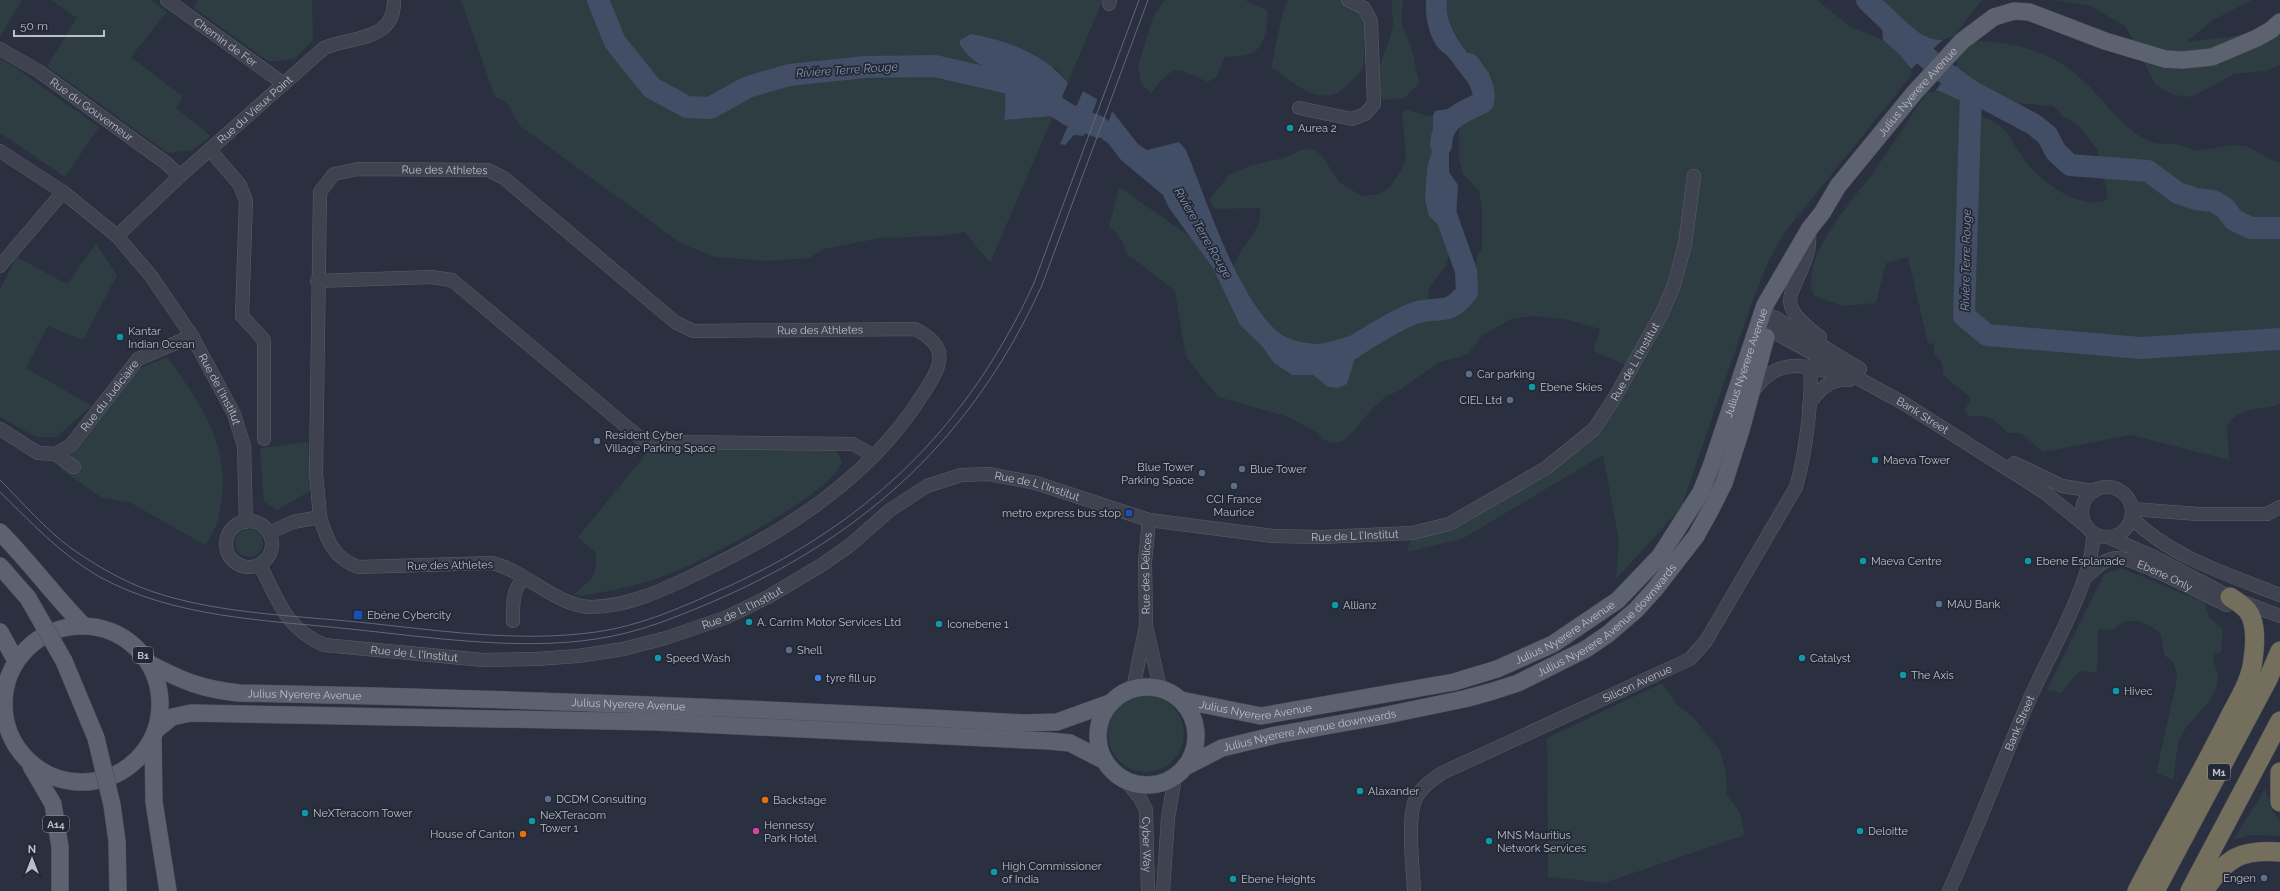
<svg xmlns="http://www.w3.org/2000/svg" width="2280" height="891" viewBox="0 0 2280 891" font-family="Raleway,sans-serif">
  <style>
    .green { fill: #2d3d41 }
    .water { fill: #424d66 }
    .pier { fill: #2a303f }
    .lines { fill: none; stroke-linecap: round; stroke-linejoin: round }
    .river { stroke: #424d66; stroke-width: 22 }
    .minor-casing { stroke: #595e6a; stroke-width: 14 }
    .major-casing { stroke: #484c59; stroke-width: 18 }
    .highway-casing { stroke: #464b57; stroke-width: 20 }
    .minor { stroke: #3e434f; stroke-width: 13 }
    .major { stroke: #5c626f; stroke-width: 17 }
    .highway { stroke: #746e5c; stroke-width: 19 }
    .tram { stroke: #616776; stroke-width: 1 }
    .major-bridge-casing { stroke: #484c59; stroke-width: 18; stroke-linecap: butt }
    .major-bridge { stroke: #5c626f; stroke-width: 17 }
    .culture-dot { fill: #0f9aa8; stroke: #232835; stroke-width: 1.5 }
    .service-dot { fill: #5c6f8a; stroke: #232835; stroke-width: 1.5 }
    .transit-dot { fill: #1a4fb4; stroke: #232835; stroke-width: 1.5 }
    .shop-dot { fill: #3f7fe0; stroke: #232835; stroke-width: 1.5 }
    .food-dot { fill: #e8710a; stroke: #232835; stroke-width: 1.5 }
    .hotel-dot { fill: #d1479c; stroke: #232835; stroke-width: 1.5 }
    .labels { text-anchor: middle; stroke-width: 3.5; stroke-linejoin: round; paint-order: stroke }
    .shield { fill: #232835; stroke: #8d929d; stroke-width: 1 }
    .shield-label { font-size: 10px; font-weight: bold; fill: #bbbfca }
    .street-label { font-size: 11px; fill: #bbbfca; stroke: #232835 }
    .poi-label { font-size: 11px; fill: #bbbfca; stroke: #232835; text-anchor: start }
    .water-label { font-size: 12px; font-style: italic; fill: #8692ad; stroke: #232835 }
  </style>
  <rect width="100%" height="100%" fill="#2a303f"/>
  <path class="green" d="M0 0H22L0 37Z
    M51 0H151L167 12 131 57 183 97 176 108 211 136 192 150 168 153 47 66 77 18Z
    M198 0H312L313 40 294 59 269 62 193 7Z
    M461 0H1103L1068 82 1056 68 980 64C1008 77 1007 92 1004 120L1053 116 990 263 965 232 939 236 881 238 824 249 809 258 766 261 715 257 682 244 520 126 506 102 495 97Z
    M1165 0H1245L1267 10C1268 26 1266 50 1247 55 1240 57 1232 56 1225 57L1217 76 1208 82C1173 67 1176 63 1151 93L1141 83 1138 67 1153 17Z
    M1288 0H1344L1367 15 1363 69C1356 76 1349 85 1340 91 1318 107 1289 79 1271 67L1283 11Z
    M1393 0H1403L1401 21 1412 50 1419 83 1404 98 1383 100C1367 78 1390 49 1393 25 1394 16 1390 9 1393 0Z
    M1447 0H1817L1851 27 1883 40 1899 54 1914 72 1785 232 1768 262 1751 305 1681 508 1616 579 1619 541 1603 455 1462 539 1407 552 1412 533 1449 524 1594 429 1631 367 1593 351 1600 329 1564 319 1532 316 1511 319 1483 335 1469 353 1460 357 1439 362 1397 392 1387 395 1371 410 1351 434 1343 441 1333 443 1324 440 1317 433 1289 417 1218 397 1186 357 1175 291 1126 253C1123 240 1119 234 1109 227L1119 187 1234 267C1240 242 1263 233 1260 208L1215 209 1209 200 1229 175 1249 166 1287 157 1301 150 1311 149 1317 151 1324 159 1340 183 1362 196 1379 194 1389 188 1402 169 1406 158 1402 113 1407 110C1416 112 1424 116 1433 116V147L1427 168 1425 200 1429 216 1443 230 1452 244 1446 266 1429 288 1428 300 1432 303C1446 299 1467 289 1475 277L1477 256 1482 249V207L1479 191 1463 174 1459 159V122L1455 106 1463 99 1481 91 1489 72C1469 58 1443 26 1447 0Z
    M1854 0H1982L1954 36 1943 40 1932 39 1921 34 1895 13 1878 11Z
    M2054 0H2252L2213 20 2186 42 2243 35 2264 43 2280 34V65L2266 71 2234 74 2192 97 2173 95 2155 84 2126 27 2091 6Z
    M1971 41C2010 41 2048 50 2078 76 2104 97 2120 130 2152 142 2160 146 2169 142 2176 144 2185 146 2191 151 2200 150 2215 149 2229 143 2245 146 2258 149 2267 161 2280 162V404C2259 412 2244 404 2227 425L2229 460 2130 435 2043 452 2021 433H2007C1996 419 1987 413 1969 417L1965 410 1971 398 1943 375 1942 363 1934 354V343L1928 344 1908 257 1886 263 1876 303 1843 306 1814 296C1797 258 1854 200 1874 171 1893 145 1909 118 1927 92 1940 89 1954 94 1963 103 1966 105 1968 110 1972 112 1981 117 1990 118 1999 125 2013 137 2018 154 2030 167 2046 185 2079 208 2105 201L2108 196 2097 149 2079 126 2063 116 2053 106 2014 103 1986 96 1950 59Z
    M0 59 13 66 99 127 65 177 0 133Z
    M96 244 117 275 83 340 48 326 26 368 92 406 56 437H36L0 417V289L17 257 67 284Z
    M167 357C199 400 231 446 221 502 220 509 219 517 217 523 214 531 209 538 205 545L131 503 101 497 60 469 70 454 140 368Z
    M308 442 310 491 277 510 264 502 260 448Z
    M650 449H826L837 452 842 461C839 489 699 564 669 574 641 585 611 591 581 596L574 594C592 579 597 578 596 553L578 537Z
    M235 543a14 14 0 1 1 28 0a14 14 0 1 1-28 0Z
    M2122 568 2205 603 2209 617 2223 629 2221 652 2215 654 2213 661C2232 695 2190 713 2179 740 2177 746 2175 770 2173 779L2156 773 2177 679C2176 669 2175 661 2165 656L2160 633 2150 626 2138 621H2126L2112 630 2098 629 2097 673 2079 671 2061 693 2047 690 2104 574Z
    M1662 683 1677 705 1694 718 1720 751 1726 772 1727 795 1740 813 1745 835 1604 883 1548 877 1547 738Z
    M1108 734a38 38 0 1 1 76 0a38 38 0 1 1-76 0Z
    M2265 789 2271 808 2280 821V836L2252 835 2233 840Z"/>
  <path class="water" d="M1447 0C1443 26 1468 58 1489 72V83L1481 91C1468 86 1459 71 1451 60 1447 54 1440 51 1436 45 1428 32 1425 15 1426 0Z
    M1878 11 1895 13 1921 34 1932 39 1943 40 1914 72 1899 54 1883 40 1882 25 1877 16Z
    M971 34C1006 40 1045 54 1068 83L1054 116 1004 120C1012 57 985 82 960 45V40Z
    M1950 59 1986 96C1971 113 1951 93 1935 90Z
    M1083 91 1108 106 1138 144 1147 150 1179 142 1186 150C1207 200 1239 304 1282 335 1289 340 1309 344 1318 344 1331 343 1357 333 1370 329L1380 335 1356 354 1347 384 1338 388 1328 387 1313 375H1292L1274 363 1262 346 1240 325 1213 268 1169 208 1163 195 1121 160 1108 143 1099 137 1074 135 1065 145 1060 144Z
    M1448 109 1452 112 1454 123 1449 139V172L1458 185 1456 217 1460 234 1457 244H1452L1443 230 1429 216 1425 200 1427 168 1433 147V116L1435 111Z"/>
  <path class="pier" d="M1943 40 1944 41 1916 73H1913L1910 70Z
    M1952 57 1958 64 1934 92 1925 88Z
    M1098 98 1113 109 1101 141 1083 138Z"/>
  <g class="lines">
    <path class="river" d="M598 0 615 42 652 88 687 107 710 108 748 87 789 75 865 67 935 66 1026 87 1069 115 1099 127
      M1867 0 1937 67 1971 91 2033 124 2047 135 2056 152 2070 165 2148 171 2178 193 2196 199 2213 201 2225 208 2234 220 2251 228H2280
      M1971 91 1964 316 1987 335 2141 348 2280 339
      M1441 145C1442 117 1463 113 1483 102 1487 89 1476 74 1469 64
      M1351 349C1365 339 1400 318 1415 313 1439 305 1447 318 1467 292L1466 271 1446 215"/>
    <g class="minor-casing">
      <g id="minor">
        <path id="s1" d="M167 0 284 84"/>
        <path d="M1109 4 1110 0"/>
        <path id="s2" d="M0 49 40 72 166 163 180 176"/>
        <path d="M1299 108 1352 119 1365 114 1374 104 1371 21 1364 8 1348 0"/>
        <path d="M210 150 240 185 246 201 242 316 264 340V439"/>
        <path id="s3" d="M0 151 63 192 117 236 151 276 192 336 234 414 244 446 246 522"/>
        <path d="M1809 229C1809 236 1810 245 1808 251 1795 298 1770 299 1820 337"/>
        <path id="s4" d="M117 236 180 176 324 48C352 36 395 42 394 0"/>
        <path d="M0 266 63 192"/>
        <path d="M317 281 431 277 452 280 640 438 668 442 853 444 874 456"/>
        <path id="s5" d="M1765 305 1772 326 1779 335 1905 404 2044 492 2087 527"/>
        <path d="M1763 320 1769 317 1776 318 1860 369"/>
        <path d="M1753 392C1778 354 1807 366 1843 376"/>
        <path d="M1809 404C1819 390 1830 378 1849 380"/>
        <path d="M0 429 38 453 55 454 74 467"/>
        <path id="s6" d="M55 454 71 445 138 359 192 336"/>
        <path d="M2014 463 2062 486 2094 491"/>
        <circle cx="2107" cy="512" r="25"/>
        <path d="M2132 509 2198 514H2267L2280 507"/>
        <path d="M2131 517C2170 557 2229 575 2280 595"/>
        <circle cx="249" cy="544" r="23"/>
        <path id="s7" d="M269 533 293 522 320 517 316 473 320 192 334 174 358 169 488 170 504 178 675 322 693 331 915 329C953 348 940 368 921 397 868 480 782 534 694 575 663 590 626 607 591 607 556 606 526 571 492 563L358 567C334 558 327 541 320 517"/>
        <path d="M2108 537 2154 557 2230 597 2280 616"/>
        <path id="s8" d="M260 565C278 600 285 628 324 645L483 660 536 659 578 656 623 649 666 638 727 617 768 597 820 566 849 546 890 510 927 486 961 475 989 474 1036 483 1149 520 1273 536 1321 537 1412 533 1449 524 1546 468 1594 429 1615 397 1662 313 1674 285 1685 244 1694 176"/>
        <path id="s9" d="M2085 578C2094 570 2103 559 2116 558 2133 556 2207 596 2227 605"/>
        <path d="M513 621C513 604 512 590 524 578"/>
        <path d="M1147 630 1160 688"/>
        <path id="s10" d="M1133 689 1146 626 1145 562 1149 520"/>
        <path id="s11" d="M1126 781 1140 798 1146 810 1148 891"/>
        <path d="M1163 891 1168 818 1175 777"/>
        <path id="s12" d="M1414 891C1413 868 1406 815 1417 796 1423 786 1432 780 1442 773L1690 659 1706 641 1796 487C1805 457 1813 398 1810 366"/>
        <path id="s13" d="M1949 891C1978 828 2002 762 2030 698 2049 655 2095 577 2093 533"/>
      </g>
    </g>
    <g class="major-casing">
      <g id="major">
        <path d="M0 532C30 562 54 596 84 626"/>
        <path d="M0 566 28 598"/>
        <circle cx="82" cy="704" r="78"/>
        <path d="M0 632 16 661"/>
        <path d="M64 661 96 738"/>
        <path id="s14" d="M150 664C183 681 201 689 239 693 500 698 762 708 1023 723L1057 722 1110 703"/>
        <circle cx="1147" cy="736" r="49"/>
        <path id="s15" d="M1181 700 1261 716 1454 682 1497 669 1553 644 1618 600 1660 556 1701 492 1712 464 1765 305 1810 228 1822 213 1838 186 1915 92 1962 41 1994 17 2014 11 2029 12 2105 41 2165 59 2183 60 2212 57 2257 38 2271 30 2280 22"/>
        <path d="M157 729 172 717 191 713 657 722 1049 741 1070 743 1105 761"/>
        <path d="M153 739 154 802 168 891"/>
        <path d="M31 766 53 804 60 847V891"/>
        <path id="s16" d="M1185 767 1222 748 1276 735 1382 716 1464 699 1490 692 1518 683 1586 649 1608 634 1636 610 1655 589 1696 536 1711 509 1724 483 1741 430 1766 337"/>
        <path d="M112 805 117 841 118 891"/>
      </g>
    </g>
    <g class="highway-casing">
      <path id="highway" d="M2280 772V802
        M2137 891C2167 832 2201 775 2230 716 2239 699 2251 680 2253 660 2255 646 2257 622 2247 610 2243 605 2236 601 2230 597
        M2155 891 2268 679 2280 651
        M2190 891 2280 721
        M2204 891C2226 858 2240 849 2280 852"/>
    </g>
    <use href="#minor" class="minor"/>
    <use href="#major" class="major"/>
    <use href="#highway" class="highway"/>
    <path class="tram" d="M0 480C21 501 47 531 71 548 92 563 116 577 140 587 206 613 287 615 358 622 436 630 517 643 596 632 639 626 678 609 718 591 865 527 967 429 1034 283L1139 0
      M0 492C31 522 60 554 98 576 173 618 266 620 350 629 428 637 518 651 596 639 639 633 679 616 719 599 869 533 974 435 1042 285L1148 0"/>
    <g class="major-bridge-casing">
      <path id="major-bridge" d="M28 598 64 661
        M96 738 112 805"/>
    </g>
    <use href="#major-bridge" class="major-bridge"/>
  </g>
  <g class="culture-dot">
    <circle cx="1290" cy="128" r="4"/>
    <circle cx="120" cy="337" r="4"/>
    <circle cx="1532" cy="387" r="4"/>
    <circle cx="1875" cy="460" r="4"/>
    <circle cx="1863" cy="561" r="4"/>
    <circle cx="2028" cy="561" r="4"/>
    <circle cx="1335" cy="605" r="4"/>
    <circle cx="749" cy="622" r="4"/>
    <circle cx="939" cy="624" r="4"/>
    <circle cx="658" cy="658" r="4"/>
    <circle cx="1802" cy="658" r="4"/>
    <circle cx="1903" cy="675" r="4"/>
    <circle cx="2116" cy="691" r="4"/>
    <circle cx="1360" cy="791" r="4"/>
    <circle cx="305" cy="813" r="4"/>
    <circle cx="532" cy="821" r="4"/>
    <circle cx="1860" cy="831" r="4"/>
    <circle cx="1489" cy="841" r="4"/>
    <circle cx="994" cy="872" r="4"/>
    <circle cx="1233" cy="879" r="4"/>
  </g>
  <g class="service-dot">
    <circle cx="1469" cy="374" r="4"/>
    <circle cx="1510" cy="400" r="4"/>
    <circle cx="597" cy="441" r="4"/>
    <circle cx="1242" cy="469" r="4"/>
    <circle cx="1202" cy="473" r="4"/>
    <circle cx="1234" cy="486" r="4"/>
    <circle cx="1939" cy="604" r="4"/>
    <circle cx="789" cy="650" r="4"/>
    <circle cx="548" cy="799" r="4"/>
    <circle cx="2264" cy="878" r="4"/>
  </g>
  <g class="transit-dot">
    <rect x="1125" y="509" width="8" height="8" rx="2"/>
    <rect x="353" y="610" width="10" height="10" rx="2"/>
  </g>
  <circle class="shop-dot" cx="818" cy="678" r="4"/>
  <g class="food-dot">
    <circle cx="765" cy="800" r="4"/>
    <circle cx="523" cy="834" r="4"/>
  </g>
  <circle class="hotel-dot" cx="756" cy="831" r="4"/>
  <g class="labels">
    <g class="shield">
      <rect x="133" y="647" width="20" height="16" rx="3"/>
      <rect x="2208" y="764" width="22" height="16" rx="3"/>
      <rect x="43" y="816" width="26" height="16" rx="3"/>
    </g>
    <g class="shield-label">
      <text x="143" y="659">B1</text>
      <text x="2219" y="776">M1</text>
      <text x="56" y="828">A14</text>
    </g>
    <g class="street-label">
      <text dy="4" stroke="none"><textPath href="#s1" startOffset="72">Chemin de Fer</textPath></text>
      <text dy="4" stroke="none"><textPath href="#s15" startOffset="1060">Julius Nyerere Avenue</textPath></text>
      <text dy="4" stroke="none"><textPath href="#s2" startOffset="110">Rue du Gouverneur</textPath></text>
      <text dy="4" stroke="none"><textPath href="#s4" startOffset="187">Rue du Vieux Point</textPath></text>
      <text dy="4" stroke="none"><textPath href="#s7" startOffset="513">Rue des Athletes</textPath></text>
      <text dy="4" stroke="none"><textPath href="#s7" startOffset="945">Rue des Athletes</textPath></text>
      <text dy="4" stroke="none"><textPath href="#s8" startOffset="1540">Rue de L l'Institut</textPath></text>
      <text dy="4" stroke="none"><textPath href="#s15" startOffset="736">Julius Nyerere Avenue</textPath></text>
      <text dy="4" stroke="none"><textPath href="#s3" startOffset="330">Rue de l'Institut</textPath></text>
      <text dy="4" stroke="none"><textPath href="#s6" startOffset="81">Rue du Judiciaire</textPath></text>
      <text dy="4" stroke="none"><textPath href="#s5" startOffset="198">Bank Street</textPath></text>
      <text dy="4" stroke="none"><textPath href="#s8" startOffset="868">Rue de L l'Institut</textPath></text>
      <text dy="4" stroke="none"><textPath href="#s8" startOffset="1192">Rue de L l'Institut</textPath></text>
      <text transform="translate(450 565) rotate(-1)" y="4">Rue des Athletes</text>
      <text dy="4" stroke="none"><textPath href="#s10" startOffset="117">Rue des Délices</textPath></text>
      <text dy="4" stroke="none"><textPath href="#s9" startOffset="90">Ebene Only</textPath></text>
      <text dy="4" stroke="none"><textPath href="#s8" startOffset="532">Rue de L l'Institut</textPath></text>
      <text dy="4" stroke="none"><textPath href="#s16" startOffset="455">Julius Nyerere Avenue downwards</textPath></text>
      <text dy="4" stroke="none"><textPath href="#s15" startOffset="400">Julius Nyerere Avenue</textPath></text>
      <text dy="4" stroke="none"><textPath href="#s8" startOffset="196">Rue de L l'Institut</textPath></text>
      <text dy="4" stroke="none"><textPath href="#s12" startOffset="345">Silicon Avenue</textPath></text>
      <text dy="4" stroke="none"><textPath href="#s14" startOffset="160">Julius Nyerere Avenue</textPath></text>
      <text dy="4" stroke="none"><textPath href="#s14" startOffset="484">Julius Nyerere Avenue</textPath></text>
      <text dy="4" stroke="none"><textPath href="#s15" startOffset="76">Julius Nyerere Avenue</textPath></text>
      <text dy="4" stroke="none"><textPath href="#s13" startOffset="182">Bank Street</textPath></text>
      <text dy="4" stroke="none"><textPath href="#s16" startOffset="131">Julius Nyerere Avenue downwards</textPath></text>
      <text dy="4" stroke="none"><textPath href="#s11" startOffset="70">Cyber Way</textPath></text>
    </g>
    <g class="poi-label">
      <text x="1298" y="132">Aurea 2</text>
      <text x="128" y="335">Kantar<tspan x="128" dy="13">Indian Ocean</tspan></text>
      <text x="1477" y="378">Car parking</text>
      <text x="1540" y="391">Ebene Skies</text>
      <text x="1502" y="404" text-anchor="end">CIEL Ltd</text>
      <text x="605" y="439">Resident Cyber<tspan x="605" dy="13">Village Parking Space</tspan></text>
      <text x="1883" y="464">Maeva Tower</text>
      <text x="1194" y="471" text-anchor="end">Blue Tower<tspan x="1194" dy="13">Parking Space</tspan></text>
      <text x="1250" y="473">Blue Tower</text>
      <text x="1234" y="503" text-anchor="middle">CCI France<tspan x="1234" dy="13">Maurice</tspan></text>
      <text x="1121" y="517" text-anchor="end">metro express bus stop</text>
      <text x="1871" y="565">Maeva Centre</text>
      <text x="2036" y="565">Ebene Esplanade</text>
      <text x="1947" y="608">MAU Bank</text>
      <text x="1343" y="609">Allianz</text>
      <text x="367" y="619">Ebéne Cybercity</text>
      <text x="757" y="626">A. Carrim Motor Services Ltd</text>
      <text x="947" y="628">Iconebene 1</text>
      <text x="797" y="654">Shell</text>
      <text x="666" y="662">Speed Wash</text>
      <text x="1810" y="662">Catalyst</text>
      <text x="1911" y="679">The Axis</text>
      <text x="826" y="682">tyre fill up</text>
      <text x="2124" y="695">Hivec</text>
      <text x="1368" y="795">Alaxander</text>
      <text x="556" y="803">DCDM Consulting</text>
      <text x="773" y="804">Backstage</text>
      <text x="313" y="817">NeXTeracom Tower</text>
      <text x="540" y="819">NeXTeracom<tspan x="540" dy="13">Tower 1</tspan></text>
      <text x="764" y="829">Hennessy<tspan x="764" dy="13">Park Hotel</tspan></text>
      <text x="1868" y="835">Deloitte</text>
      <text x="515" y="838" text-anchor="end">House of Canton</text>
      <text x="1497" y="839">MNS Mauritius<tspan x="1497" dy="13">Network Services</tspan></text>
      <text x="1002" y="870">High Commissioner<tspan x="1002" dy="13">of India</tspan></text>
      <text x="2256" y="882" text-anchor="end">Engen</text>
      <text x="1241" y="883">Ebene Heights</text>
    </g>
    <g class="water-label">
      <text transform="translate(847 70) rotate(-4)" y="4">Rivière Terre Rouge</text>
      <text transform="translate(1203 233) rotate(60)" y="4">Rivière Terre Rouge</text>
      <text transform="translate(1966 260) rotate(-89)" y="4">Rivière Terre Rouge</text>
    </g>
  </g>
  <g transform="translate(32 859)" stroke="#232835" stroke-width="3" paint-order="stroke">
  <path d="M0-3L7 15L0 10L-7 15Z" fill="#bbbfca"/>
  <text y="-6" font-size="11" font-weight="bold" text-anchor="middle" fill="#bbbfca">N</text>
  </g>
  <path d="M14 30v6h90v-6" fill="none" stroke="#bbbfca" stroke-width="2"/>
  <text x="20" y="30" font-size="12" fill="#bbbfca" stroke="#232835" stroke-width="3" paint-order="stroke">50 m</text>
</svg>
